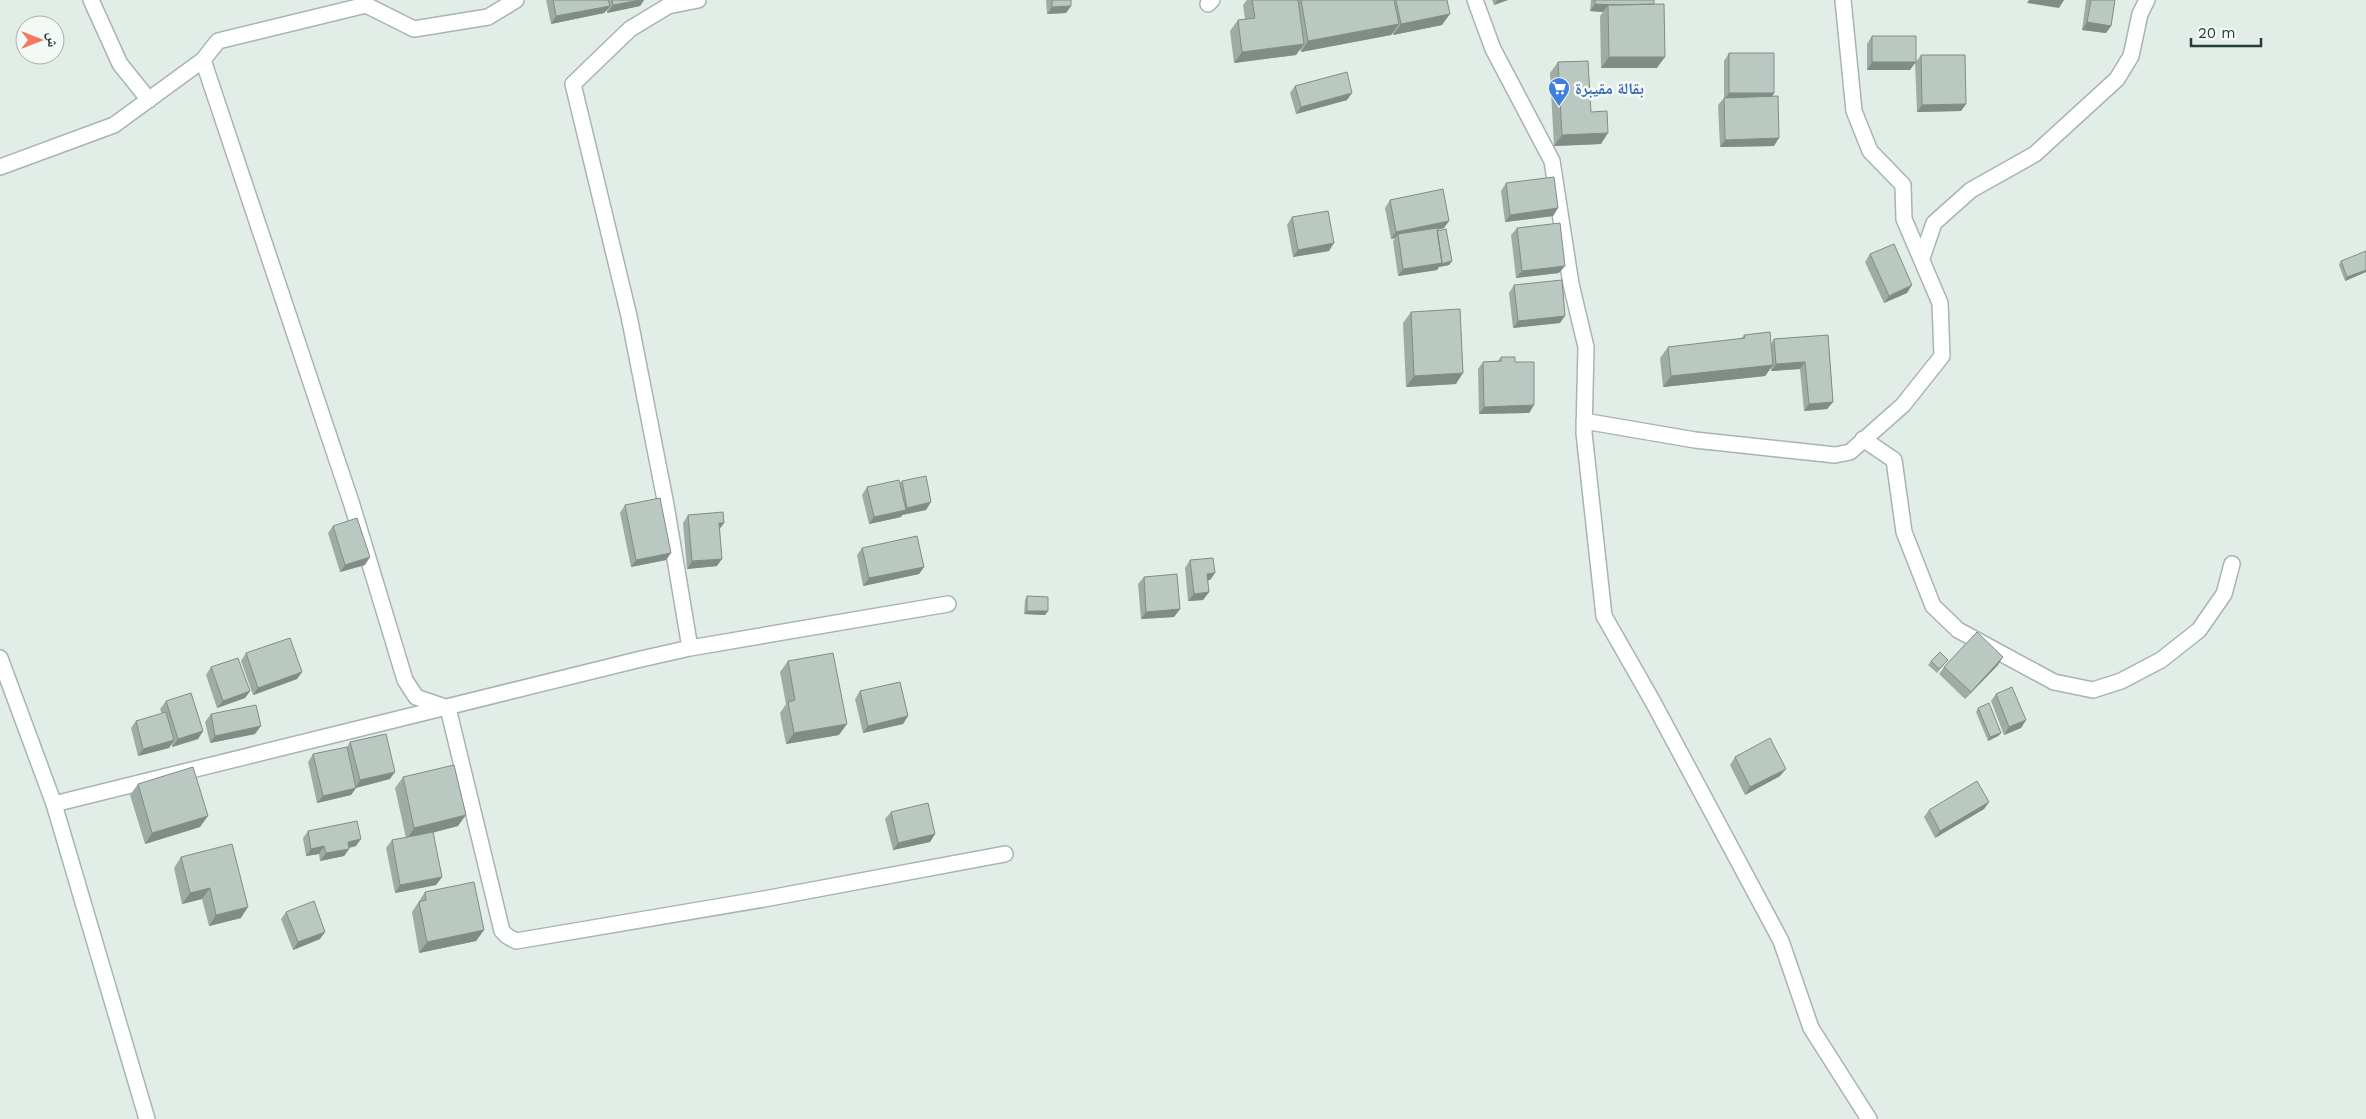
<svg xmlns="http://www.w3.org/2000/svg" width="2366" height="1119" viewBox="0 0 2366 1119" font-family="'Work Sans','Noto Naskh Arabic',sans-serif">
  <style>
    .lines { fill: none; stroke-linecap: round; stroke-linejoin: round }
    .street-casing { stroke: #a6b5af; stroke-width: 18 }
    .secondary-casing { stroke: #a2b9af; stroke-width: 18 }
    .street { stroke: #fff; stroke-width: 15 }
    .secondary { stroke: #fff; stroke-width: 15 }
    .wall { fill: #9faca6 }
    .shaded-wall { fill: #828c87 }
    .building { fill: #b9c8c1; stroke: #828c87 }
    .labels { text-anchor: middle; stroke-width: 5; stroke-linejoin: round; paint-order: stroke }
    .shop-label { font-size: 16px; font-weight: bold; fill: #366cbe; stroke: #f4f9f6; text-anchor: start }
  </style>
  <rect width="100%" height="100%" fill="#e3ede8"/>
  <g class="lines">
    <g class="street-casing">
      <path id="street" d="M91 0 120 64 149 100
        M1475 0 1493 49 1552 161 1571 284 1586 347 1584 433 1604 616 1653 702 1781 941 1811 1028 1869 1119
        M1208 4 1212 0
        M203 60 352 505 405 680 416 697 448 708 502 931 507 936 516 941 764 899 1005 854
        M0 167 114 125 203 60 218 41 366 5 414 29 488 17 516 0
        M1922 258 1934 223 1971 190 2035 154 2117 79 2131 56 2140 14 2147 0
        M1584 421 1695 440 1835 455 1850 452 1903 405 1942 356 1940 303 1904 219 1903 185 1870 151 1854 111 1843 0
        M1863 439 1894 460 1904 532 1933 606 1958 630 2054 682 2093 690 2121 681 2161 660 2199 630 2224 594 2232 564
        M690 648 666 505 629 316 573 84 630 29 668 6 698 0
        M54 804 641 659 690 648 948 604"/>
    </g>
    <g class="secondary-casing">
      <path id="secondary" d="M0 658 54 804 147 1119"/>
    </g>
    <use href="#street" class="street"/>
    <use href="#secondary" class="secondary"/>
  </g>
  <path class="wall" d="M546 0H644L640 6 607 13V10L604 13 551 24Z
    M1046 0H1071V6L1066 13 1047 14Z
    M1247 0H1447L1442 25 1393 35V33L1391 35 1301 52 1300 49 1296 55 1234 63 1230 31 1238 20 1245 19 1243 5Z
    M1492 0H1508L1494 5Z
    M1591 0H1654L1657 68H1601L1600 16 1603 12 1590 11Z
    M2086 0H2115L2111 26 2106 33 2082 30Z
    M1872 36 1910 70H1867V44Z
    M1729 53 1774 93 1772 97 1774 146 1720 147 1718 105 1724 98V61Z
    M1921 55 1966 104 1961 111 1917 112 1915 63Z
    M1558 62 1591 112 1601 144 1554 146 1550 73Z
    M1295 86 1347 100 1296 114 1290 93Z
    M1506 183 1558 208 1553 216 1505 222 1501 191Z
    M1390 200 1444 228 1437 230 1452 261 1449 265 1439 267 1437 270 1398 276 1393 241 1395 238 1391 239 1385 208Z
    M1292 217 1329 251 1293 257 1287 225Z
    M1517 228 1559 273 1516 278 1511 235Z
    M2366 252V272L2345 281 2339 265 2341 261Z
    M1870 254 1907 293 1884 303 1865 262Z
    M1514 285 1560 323 1513 328 1509 293Z
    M1411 312 1456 384 1406 387 1403 323Z
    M1744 335 1771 344 1774 339 1828 335 1833 402 1827 409 1804 411 1800 369 1771 371V368L1765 376 1663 387 1660 358 1668 347 1741 339Z
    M1501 357 1515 362 1534 405 1529 413 1479 414 1478 369 1483 362 1498 361Z
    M902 481 926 510 902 515 901 517 869 524 862 495 867 487 900 483Z
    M625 505 671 553 666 560 631 567 620 513Z
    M688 515 720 529 717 566 687 569 683 523Z
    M333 526 365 565 340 572 328 533Z
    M862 548 924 567 919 574 863 586 857 555Z
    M1190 560 1215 573 1210 580H1207L1209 592 1203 600 1188 601 1185 568Z
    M1144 577 1180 609 1174 617 1141 619 1138 584Z
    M1027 596 1048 611 1045 615 1024 614 1025 600Z
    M246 653 302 672 297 679 253 695 241 661Z
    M1948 660 1937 673 1928 665 1931 661Z
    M788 661 839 735 786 744 780 713 786 704 780 672Z
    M1998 665 1965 699 1939 674 1944 667Z
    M211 667 250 691 245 698 217 708 206 675Z
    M860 691 908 716 903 724 863 733 855 699Z
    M1996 694 2026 720 2021 728 2004 735 1991 701Z
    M166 701 203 731 198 739 172 747V744L169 748 138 756 131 728 136 721 162 714 160 709Z
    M1978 708 2001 733 1998 736 1988 741 1976 712Z
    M211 714 255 734 210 743 205 722Z
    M350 742 390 779 356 788 351 795 317 803 308 762 313 754 347 747Z
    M1735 757 1780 776 1745 795 1730 765Z
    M403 777 458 826 432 833 442 877 436 885 395 893 386 848 392 840 406 838 395 788Z
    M138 784 200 827 145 844 130 795Z
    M1989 802 1984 809 1935 838 1924 817 1929 810Z
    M891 812 935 834 930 842 893 850 885 819Z
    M308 831 356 846 349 848V849L344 856 320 861 319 854 306 856 303 838Z
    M181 857 241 918 209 926 202 899 182 904 174 868Z
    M425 892 484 930 476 941 419 953 412 912Z
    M286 912 320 939 293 950 281 919Z"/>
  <path class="shaded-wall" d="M640 0H644L640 6 607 13 613 5Z
    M1497 0H1508L1494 5Z
    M2029 0H2064L2059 8 2027 3Z
    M1595 4 1653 7 1608 5 1603 12 1590 11Z
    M610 6 604 13 551 24 556 16Z
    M1071 6 1066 13 1047 14 1052 7Z
    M1450 14 1442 25 1393 35 1401 24Z
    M2087 22 2111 26 2106 33 2082 30Z
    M1399 24 1391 35 1301 52 1308 41Z
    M1304 44 1296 55 1234 63 1242 52Z
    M1609 57H1665L1657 68H1601Z
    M1872 62H1916L1910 70H1867Z
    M1352 93 1347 100 1296 114 1301 107Z
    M1729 93H1774L1769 100H1724Z
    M1966 104 1961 111 1917 112 1922 105Z
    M1608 133 1601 144 1554 146 1562 135Z
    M1779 138 1774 146 1720 147 1725 140Z
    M1558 208 1553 216 1505 222 1510 215Z
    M1449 221 1444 228 1399 238 1398 234 1395 238 1391 239 1396 232Z
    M1334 243 1329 251 1293 257 1298 250Z
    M1452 261 1449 265 1439 267 1437 270 1398 276 1403 269Z
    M1565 266 1559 273 1516 278 1522 271Z
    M2366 270V272L2345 281 2347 277Z
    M1912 285 1907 293 1884 303 1889 296Z
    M1565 316 1560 323 1513 328 1518 321Z
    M1805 362 1800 369 1771 371 1776 364Z
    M1773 365 1765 376 1663 387 1671 376Z
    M1463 373 1456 384 1406 387 1414 376Z
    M1833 402 1827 409 1804 411 1809 404Z
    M1534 405 1529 413 1479 414 1484 407Z
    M931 502 926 510 902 515 901 517 869 524 874 517 906 510 907 508Z
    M719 523H724L719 530Z
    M671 553 666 560 631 567 636 560Z
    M370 557 365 565 340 572 345 565Z
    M722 559 717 566 687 569 692 561Z
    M924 567 919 574 863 586 869 578Z
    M1215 573 1210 580 1202 581 1207 574Z
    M1209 592 1203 600 1188 601 1194 594Z
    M1180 609 1174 617 1141 619 1146 612Z
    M1027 611H1048L1045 615 1024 614Z
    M2003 657 1998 665 1965 699 1971 692Z
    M302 672 297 679 253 695 258 688Z
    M250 691 245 698 217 708 223 701Z
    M908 716 903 724 863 733 868 726Z
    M2026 720 2021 728 2004 735 2009 727Z
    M847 724 839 735 786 744 794 733Z
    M261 726 255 734 210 743 215 736Z
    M203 731 198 739 172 747 178 739Z
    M2001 733 1998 736 1988 741 1990 737Z
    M174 740 169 748 138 756 143 749Z
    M1786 769 1780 776 1745 795 1750 787Z
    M395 772 390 779 355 788 360 780Z
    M356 788 351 795 317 803 323 796Z
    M1989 802 1984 809 1935 838 1940 831Z
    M466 815 458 826 407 839 414 828Z
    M208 816 200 827 145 844 152 833Z
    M935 834 930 842 893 850 898 843Z
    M361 839 356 846 343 849 348 842Z
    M324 846 319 854 306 856 311 849Z
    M349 849 344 856 320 861 326 853Z
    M442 877 436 885 395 893 400 885Z
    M210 888 202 899 182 904 190 893Z
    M248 907 241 918 209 926 216 915Z
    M484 930 476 941 419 953 427 942Z
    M325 932 320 939 293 950 298 942Z"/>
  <path class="building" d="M553 0H608L610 6 556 16Z
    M612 0H640L613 5Z
    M1052 0H1071V6L1052 7Z
    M1252 0H1298L1304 44 1242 52 1238 20 1255 18Z
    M1301 0H1394L1399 24 1308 41Z
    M1396 0H1447L1450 14 1401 24Z
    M1595 0H1654V4L1620 5 1595 4Z
    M2091 0H2115L2111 26 2087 22Z
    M1664 4 1665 57H1609L1608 5Z
    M1872 36H1916V62H1872Z
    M1729 53H1774V93H1729Z
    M1921 55H1965L1966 104 1922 105Z
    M1588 61 1591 112 1607 111 1608 133 1562 135 1558 62Z
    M1347 72 1352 93 1301 107 1295 86Z
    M1778 96 1779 138 1725 140 1724 98Z
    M1554 177 1558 208 1510 215 1506 183Z
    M1443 189 1449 221 1396 232 1390 200Z
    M1328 211 1334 243 1298 250 1292 217Z
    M1560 223 1565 266 1522 271 1517 228Z
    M1437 228 1442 263 1403 269 1398 234Z
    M1446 229 1452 261 1441 264 1442 263 1437 231Z
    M1894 244 1912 285 1889 296 1870 254Z
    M2366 251V270L2347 277 2341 261Z
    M1562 280 1565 316 1518 321 1514 285Z
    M1460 309 1463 373 1414 376 1411 312Z
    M1770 332 1773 365 1671 376 1668 347 1745 338 1744 335Z
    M1828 335 1833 402 1809 404 1805 362 1776 364 1774 339Z
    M1501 357H1515V362H1534V405L1484 407 1483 362 1501 361Z
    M926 476 931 502 907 508 902 481Z
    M899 480 906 510 874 517 867 487Z
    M660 498 671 553 636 560 625 505Z
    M723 512 724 523H719L722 559 692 561 688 515Z
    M357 518 370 557 345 565 333 526Z
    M917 536 924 567 869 578 862 548Z
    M1213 558 1215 573 1207 574 1209 592 1194 594 1190 560Z
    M1177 574 1180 609 1146 612 1144 577Z
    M1027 596 1048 597V611H1027Z
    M1977 632 2003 657 1971 692 1944 667Z
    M290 638 302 672 258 688 246 653Z
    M1940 652 1948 660 1939 669 1931 661Z
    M833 653 847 724 794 733 788 702 795 700 788 661Z
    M238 658 250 691 223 701 211 667Z
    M900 682 908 716 868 726 860 691Z
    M2012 687 2026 720 2009 727 1996 694Z
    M191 693 203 731 178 739 166 701Z
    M1989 703 2001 733 1990 737 1978 708Z
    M256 705 261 726 215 736 211 714Z
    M166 712 174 740 143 749 136 721Z
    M386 734 395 772 360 780 350 742Z
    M1770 738 1786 769 1750 787 1735 757Z
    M347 747 356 788 323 796 313 754Z
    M454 765 466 815 414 828 403 777Z
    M193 767 208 816 152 833 138 784Z
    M1977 781 1989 802 1940 831 1929 810Z
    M928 803 935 834 898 843 891 812Z
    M357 821 361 839 348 842 349 849 326 853 324 846 311 849 308 831Z
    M433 832 442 877 400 885 392 840Z
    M232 844 248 907 216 915 210 888 190 893 181 857Z
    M474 882 484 930 427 942 419 902 426 900 425 892Z
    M314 901 325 932 298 942 286 912Z"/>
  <defs>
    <g id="supermarket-pin" transform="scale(1.125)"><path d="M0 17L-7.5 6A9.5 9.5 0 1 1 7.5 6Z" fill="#3f7fe0" stroke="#f4f9f6"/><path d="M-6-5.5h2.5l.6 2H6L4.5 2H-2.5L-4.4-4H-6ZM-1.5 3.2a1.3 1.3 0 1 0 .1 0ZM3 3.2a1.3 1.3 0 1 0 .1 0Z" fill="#fff"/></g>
  </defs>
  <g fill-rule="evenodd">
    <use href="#supermarket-pin" x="1559" y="88"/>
  </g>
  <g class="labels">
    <g class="shop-label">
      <text x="1575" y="94">بقالة مقيبرة</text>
    </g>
  </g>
  <g transform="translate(40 40) rotate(90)"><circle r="24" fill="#f4f9f6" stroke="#a0afa9"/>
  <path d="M0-4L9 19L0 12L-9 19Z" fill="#f2785d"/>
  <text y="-8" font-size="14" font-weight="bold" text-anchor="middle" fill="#233f35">ش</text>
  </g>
  <path d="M2191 38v8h70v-8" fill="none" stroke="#233f35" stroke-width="2.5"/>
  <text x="2198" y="38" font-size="15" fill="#233f35" stroke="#f4f9f6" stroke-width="4" paint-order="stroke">20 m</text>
</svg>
